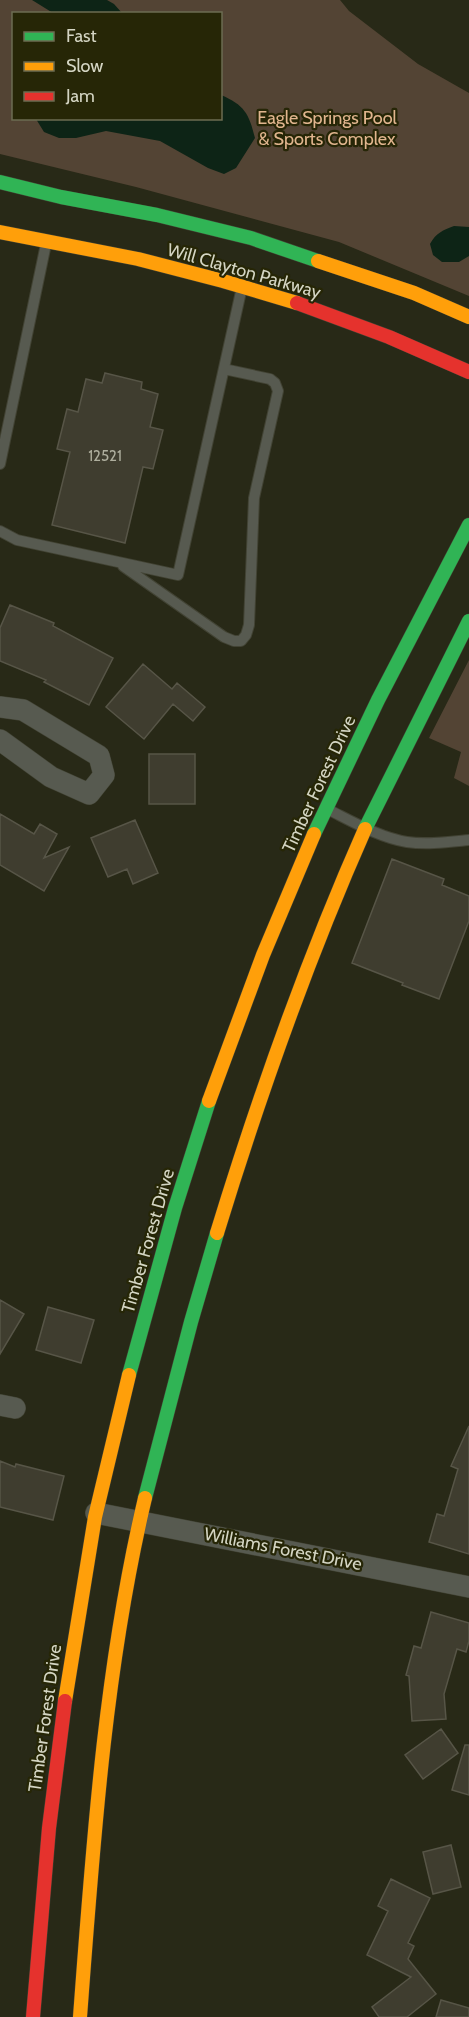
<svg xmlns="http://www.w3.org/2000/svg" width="469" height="2017" viewBox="0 0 469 2017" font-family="Cabin,sans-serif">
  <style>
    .green { fill: #534434; fill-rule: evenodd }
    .water { fill: #0d2416 }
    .building { fill: #3f3d2f; stroke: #575547; stroke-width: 1.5 }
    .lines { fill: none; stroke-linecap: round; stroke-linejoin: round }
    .lane-casing { stroke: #424334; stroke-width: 12 }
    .street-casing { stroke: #424334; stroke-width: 22 }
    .fast-casing { stroke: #424334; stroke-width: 15 }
    .slow-casing { stroke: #424334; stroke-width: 15 }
    .jam-casing { stroke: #424334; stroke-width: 15 }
    .lane { stroke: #575a50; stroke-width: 10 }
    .street { stroke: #575a50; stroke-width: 21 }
    .fast { stroke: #30b455; stroke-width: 14 }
    .slow { stroke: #ff9f0a; stroke-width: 14 }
    .jam { stroke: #e5322d; stroke-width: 14 }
    .labels { text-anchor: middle; stroke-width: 4.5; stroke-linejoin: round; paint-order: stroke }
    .number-label { font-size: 15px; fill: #afaf9e }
    .park-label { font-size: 18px; fill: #e1b58e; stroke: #262606 }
    .street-label { font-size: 18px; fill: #d4d5c3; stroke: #262606 }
  </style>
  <rect width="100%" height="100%" fill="#282917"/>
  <path class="green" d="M0 0H340L349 11 418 64 469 93V296L339 242 136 187 0 154ZM14 14H220V118H14Z
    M469 660V786L454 778 461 752 429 738Z"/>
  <path class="water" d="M32 0H107L114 4 122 13H53Z
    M221 95C244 105 249 113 255 138L236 168 224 174 208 168 160 141 106 131 76 138H59L44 132 36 119 220 118Z
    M454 226 469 227V256L459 262H442L433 255 430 244C436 233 443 230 454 226Z"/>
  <path class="building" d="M105 373 142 382 141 389 158 394 150 427 163 430 153 469 143 467 125 543 52 525 70 452 57 449 67 409 78 412 86 379 102 383Z
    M10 605 54 623 53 626 113 658 89 705 44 682 46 680 0 661V628Z
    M143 664 172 689 177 683 205 707 193 721 173 704 144 739 106 707Z
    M149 754H195V804H149Z
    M0 814 34 834 40 824 57 834 44 858 69 847 44 891 0 865Z
    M135 820 158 873 133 884 127 869 108 877 91 838Z
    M392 859 444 879 442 885 469 896V921L439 999 402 985 403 983 352 963Z
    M0 1300 24 1314 0 1354Z
    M48 1307 94 1320 81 1363 36 1350Z
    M469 1426V1554L429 1542 437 1514 444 1516 458 1469 451 1466Z
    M0 1461 15 1467 16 1464 64 1476 53 1520 0 1507Z
    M431 1612 469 1623V1641L466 1652 457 1649 444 1694 446 1719 412 1721 409 1676 406 1675 414 1646 421 1648Z
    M441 1729 458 1753 423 1779 405 1755Z
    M465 1745H469V1795L452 1790Z
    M451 1845 461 1887 433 1894 423 1852Z
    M391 1879 430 1898 408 1943 414 1946 408 1959 436 1994 407 2017H379L372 2007 411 1977 367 1955 388 1911 378 1906Z
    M441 2000 469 2008V2017H436Z"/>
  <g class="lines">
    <g class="lane-casing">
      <path id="lane" d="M0 464 46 244
        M0 531 17 540 178 575 242 287
        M123 566 224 637 234 641H241L246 635 249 625 254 498 278 391 275 383 270 379 224 369
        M329 810C353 822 381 838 407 842 427 845 449 842 469 840"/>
    </g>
    <g class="street-casing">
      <path id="street" d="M0 707 23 710 99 756 104 775 89 794 51 777 0 740
        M0 1405 15 1408
        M96 1513 469 1587"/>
    </g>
    <g class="fast-casing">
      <path id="fast" d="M0 182 61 197 157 215 251 238 318 261
        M365 829 469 621
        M314 834 378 700 469 525
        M129 1375 175 1208 209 1101
        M145 1498 191 1322 217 1233"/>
    </g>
    <g class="slow-casing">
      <path id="slow" d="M0 232 138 259 223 281 297 303
        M318 261 414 293 469 317
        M209 1101 263 955 314 834
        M217 1233C259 1096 307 960 365 829
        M65 1701 95 1517 129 1375
        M80 2017C93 1844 105 1667 145 1498"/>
    </g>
    <g class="jam-casing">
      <path id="jam" d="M297 303 389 337 469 372
        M33 2017 49 1828 65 1701"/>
    </g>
    <use href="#lane" class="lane"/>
    <use href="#street" class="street"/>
    <use href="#fast" class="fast"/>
    <use href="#slow" class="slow"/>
    <use href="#jam" class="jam"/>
  </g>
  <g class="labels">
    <g class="number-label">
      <text x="105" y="461">12521</text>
    </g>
    <g class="park-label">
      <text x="327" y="124">Eagle Springs Pool<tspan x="327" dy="21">&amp; Sports Complex</tspan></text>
    </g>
    <g class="street-label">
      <text transform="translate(244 271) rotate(16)" y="6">Will Clayton Parkway</text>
      <text transform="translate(319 784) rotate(-65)" y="6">Timber Forest Drive</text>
      <text transform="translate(148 1241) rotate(-74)" y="6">Timber Forest Drive</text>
      <text transform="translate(283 1549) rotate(11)" y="6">Williams Forest Drive</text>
      <text transform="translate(45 1718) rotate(-82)" y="6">Timber Forest Drive</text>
    </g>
  </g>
  <rect x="12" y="12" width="210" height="108" fill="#262606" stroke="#6c6c52" stroke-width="1.5"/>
  <rect x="24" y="32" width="30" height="9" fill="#30b455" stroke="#6c6c52" stroke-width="1.5"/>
  <text x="66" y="42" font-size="18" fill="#d4d5c3">Fast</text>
  <rect x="24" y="62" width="30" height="9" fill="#ff9f0a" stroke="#6c6c52" stroke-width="1.5"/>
  <text x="66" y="72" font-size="18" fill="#d4d5c3">Slow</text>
  <rect x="24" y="92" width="30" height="9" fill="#e5322d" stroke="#6c6c52" stroke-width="1.5"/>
  <text x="66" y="102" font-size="18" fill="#d4d5c3">Jam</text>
</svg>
